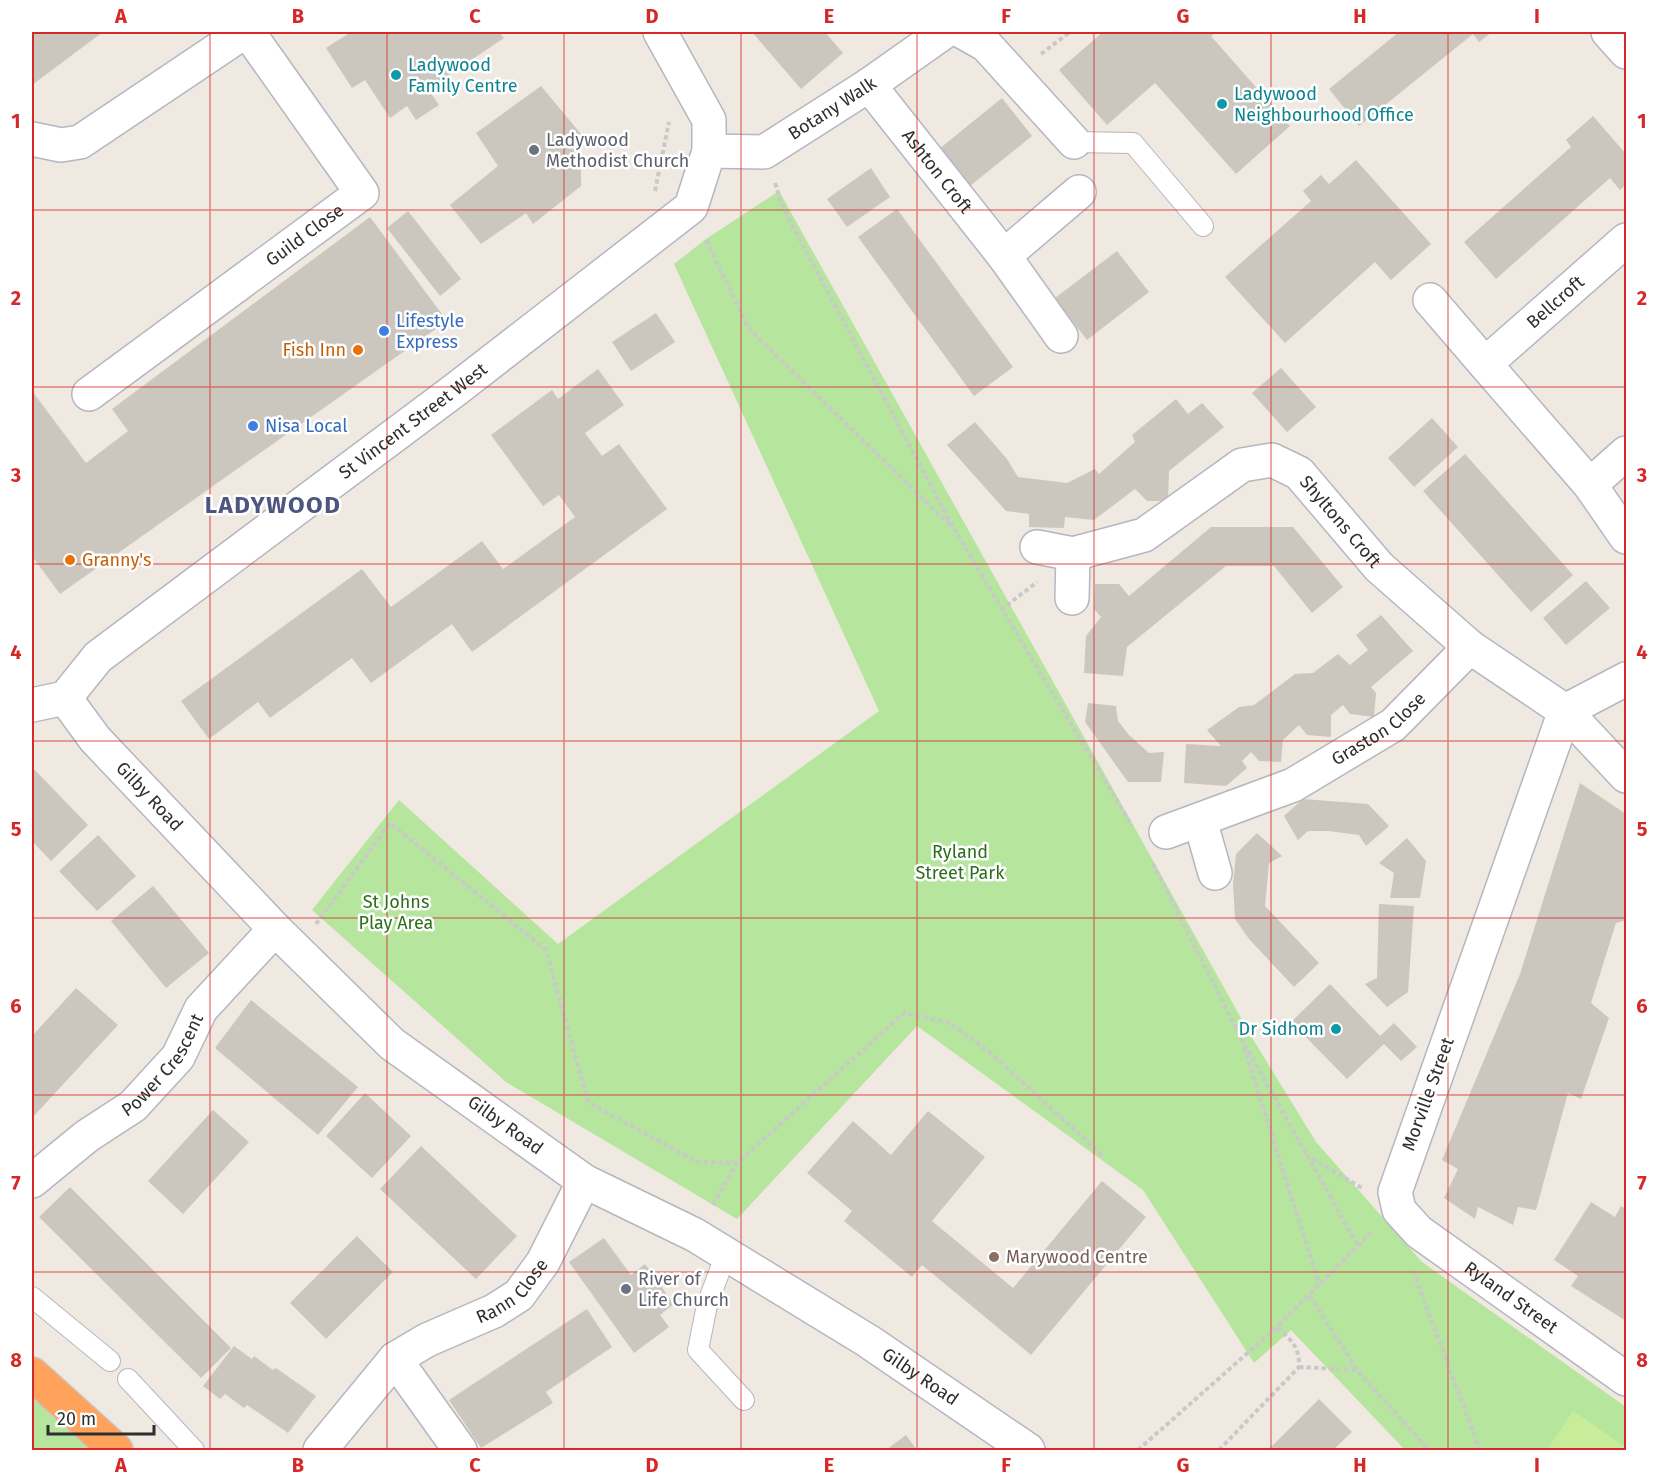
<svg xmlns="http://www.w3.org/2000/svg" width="1658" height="1482" viewBox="0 0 1658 1482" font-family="'Fira Sans',sans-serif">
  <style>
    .green { fill: #b6e59e }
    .pitch { fill: #c9ec9a }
    .building { fill: #cbc7bf }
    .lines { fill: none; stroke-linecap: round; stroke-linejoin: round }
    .lane-casing { stroke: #b4b7c1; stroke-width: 22 }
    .street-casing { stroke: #b4b7c1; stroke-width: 36 }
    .highway-casing { stroke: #c9c9c9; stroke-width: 36 }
    .path { stroke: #c9c9c9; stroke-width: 4; stroke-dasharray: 4.5 3; stroke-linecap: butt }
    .lane { stroke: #fff; stroke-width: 20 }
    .street { stroke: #fff; stroke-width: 33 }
    .highway { stroke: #ffa35c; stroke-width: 33 }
    .grid { fill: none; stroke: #d62828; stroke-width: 1.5; stroke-opacity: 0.55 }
    .culture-dot { fill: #0f9aa8; stroke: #fff; stroke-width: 2 }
    .worship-dot { fill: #6b7280; stroke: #fff; stroke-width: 2 }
    .shop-dot { fill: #3f7fe0; stroke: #fff; stroke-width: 2 }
    .food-dot { fill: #e8710a; stroke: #fff; stroke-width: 2 }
    .education-dot { fill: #8d6e63; stroke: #fff; stroke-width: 2 }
    .labels { text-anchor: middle; stroke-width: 5; stroke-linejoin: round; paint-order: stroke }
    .culture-label { font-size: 18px; fill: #0d838f; stroke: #fff; text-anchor: start }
    .street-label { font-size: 18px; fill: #2e2e2e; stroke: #fff }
    .worship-label { font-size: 18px; fill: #5b616d; stroke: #fff; text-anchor: start }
    .shop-label { font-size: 18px; fill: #366cbe; stroke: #fff; text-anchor: start }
    .food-label { font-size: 18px; fill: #c56008; stroke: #fff; text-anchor: end }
    .park-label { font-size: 18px; fill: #2c6e1b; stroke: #fff }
    .education-label { font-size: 18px; fill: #785e54; stroke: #fff; text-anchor: start }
    .district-label { font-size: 24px; font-weight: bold; letter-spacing: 1.5px; fill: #4d5680; stroke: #fff }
    .neatline { fill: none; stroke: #d62828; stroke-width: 2 }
    .grid-label { font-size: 20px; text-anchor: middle; font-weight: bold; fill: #d62828 }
  </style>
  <rect width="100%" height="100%" fill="#efe9e1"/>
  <path class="green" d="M779 191 1251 1036 1316 1142 1422 1262 1626 1407V1450H1405L1291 1330 1254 1363 1143 1190 917 1026 737 1219 506 1082 312 910 399 800 558 944 879 711 674 264 706 239Z
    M32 1397 90 1450H32Z"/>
  <path class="pitch" d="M1573 1411 1626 1447V1450H1547Z"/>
  <path class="building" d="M32 32H103L32 85Z
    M351 32H499L504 38 428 89 439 105 416 120 407 106 390 118 365 80 352 88 326 48Z
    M752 32H825L843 53 801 89Z
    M1103 32H1216L1211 36 1290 126 1236 174 1155 83 1107 125 1059 70Z
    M1399 32H1492L1479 42 1473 34 1359 126 1329 89Z
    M541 86 581 134V186L533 224 526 213 481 244 450 205 498 166 476 133Z
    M1002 98 1032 136 970 186 939 149Z
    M1593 116 1626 154V184L1620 190 1610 178 1496 279 1464 242 1571 147 1566 140Z
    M1356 160 1431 244 1391 280 1375 262 1285 343 1225 277 1311 201 1303 191 1321 175 1329 184Z
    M871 168 890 197 847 227 827 199Z
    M897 209 1013 367 974 396 858 237Z
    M408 211 461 279 440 296 387 228Z
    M370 217 447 321 60 594 32 556V391L86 463 128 431 112 409Z
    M1117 251 1149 292 1087 340 1055 298Z
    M656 313 675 342 631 371 612 342Z
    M1281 368 1316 407 1287 432 1252 393Z
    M598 369 624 405 585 433 602 456 619 444 667 509 472 652 452 624 371 683 352 658 270 718 258 702 209 739 181 701 362 569 391 607 482 541 503 569 575 517 559 495 543 506 491 435 552 390 558 399Z
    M1176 399 1188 414 1202 403 1224 427 1169 471 1168 501H1147L1135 489 1094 520 1065 517 1064 528 1029 527V514L1006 511 947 445 975 422 1007 459 1018 477 1067 483 1095 469 1099 474 1135 442 1132 435Z
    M1432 418 1458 447 1414 487 1388 458Z
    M1465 454 1573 575 1531 612 1423 491Z
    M1211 527H1293L1343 587 1312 613 1274 566H1226L1127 647 1123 676 1084 673 1086 636 1101 617 1094 609 1095 584H1119L1129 596Z
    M1586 581 1610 608 1566 645 1543 618Z
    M1381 615 1413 651 1371 687 1376 693 1374 717 1350 714 1343 705 1331 715V737L1307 735 1299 725 1283 740 1281 762 1259 761 1251 752 1242 761 1247 768 1226 786 1184 783 1186 744 1221 746 1207 730 1239 707 1254 705 1295 674 1313 673 1338 654 1350 665 1368 650 1356 635Z
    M1088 703 1116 706 1118 721 1129 735 1149 753 1164 752 1161 782H1128L1085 722Z
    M32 767 88 825 51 861 32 841Z
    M1580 783 1626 814V920L1616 923 1591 1003 1609 1018 1581 1099 1568 1093 1536 1210 1518 1207 1513 1225 1478 1207 1475 1219 1444 1198 1458 1169 1442 1160 1520 974Z
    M1303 799 1368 804 1389 826 1366 846 1359 835 1329 831H1308L1298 840 1284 816Z
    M1257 833 1282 856 1269 863 1265 906 1319 963 1294 987 1249 939 1235 919 1233 884 1236 854Z
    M98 835 136 876 97 911 59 871Z
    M1407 838 1426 861 1420 898H1390L1394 873 1379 863Z
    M153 886 209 953 166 988 111 921Z
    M1379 904 1414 906 1408 992 1387 1007 1365 984 1377 978Z
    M1330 984 1380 1036 1394 1023 1417 1047 1401 1061 1384 1044 1347 1079 1291 1022Z
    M76 988 118 1025 32 1118V1036Z
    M251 1000 358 1087 318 1135 215 1048Z
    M365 1093 411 1136 372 1178 326 1136Z
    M213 1110 249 1142 183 1214 148 1181Z
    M928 1111 985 1157 932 1221 1013 1288 1102 1181 1146 1217 1031 1355 922 1265 912 1277 844 1221 852 1211 807 1173 853 1121 891 1155Z
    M421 1146 517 1236 476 1279 380 1189Z
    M70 1187 231 1348 201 1378 39 1217Z
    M1591 1202 1615 1217 1621 1206 1626 1209V1321L1571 1286 1578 1276 1554 1260Z
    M357 1236 393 1272 326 1339 290 1303Z
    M604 1238 631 1275 645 1264 674 1304 660 1315 669 1327 634 1353 569 1262Z
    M587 1309 612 1347 546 1392 553 1403 481 1448 449 1400Z
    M234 1346 252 1359 254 1356 273 1370 276 1368 316 1396 288 1433 247 1405 244 1408 225 1394 220 1399 203 1386Z
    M1319 1399 1352 1432 1333 1450H1268Z
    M906 1435 917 1450H886Z"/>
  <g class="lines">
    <g class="lane-casing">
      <path id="lane" d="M1074 142 1133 143 1203 226
        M726 1254 707 1305 698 1350 744 1400
        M32 1297 110 1361
        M128 1379 194 1450"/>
    </g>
    <g class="street-casing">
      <g id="street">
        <path d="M963 32 986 45 1074 142"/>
        <path d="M1608 32 1626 52"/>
        <path id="s1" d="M869 85 1004 256 1061 336"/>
        <path d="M32 139 61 145 80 142 244 32"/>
        <path id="s2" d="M709 151 764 152 869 85 944 32"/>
        <path d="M1004 256 1079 192"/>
        <path id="s3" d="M1430 300 1485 364 1626 240"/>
        <path d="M1485 364 1590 485 1626 537"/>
        <path id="s4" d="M89 394 362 193 248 32"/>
        <path d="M1590 485 1626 453"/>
        <path d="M1037 547 1073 554"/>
        <path id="s5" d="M1072 598 1073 554 1144 535 1242 465 1272 460 1299 473 1379 567 1470 647"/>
        <path id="s6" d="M1626 679 1565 711 1395 1192 1399 1210 1419 1232 1626 1379"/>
        <path id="s7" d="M65 698 95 739 275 929 392 1044 584 1181 695 1235 868 1341 1028 1450"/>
        <path id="s8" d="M32 705 65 698 98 657 455 390 691 207 709 151V120L660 32"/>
        <path d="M1200 820 1215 873"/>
        <path id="s9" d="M1166 832 1293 785 1393 725 1470 647 1565 711 1626 776"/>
        <path id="s10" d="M32 1181 87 1136 133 1106 178 1057 201 1009 275 929"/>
        <path d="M395 1359 460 1450"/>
        <path id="s11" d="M320 1450 395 1359 427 1340 494 1311 519 1295 543 1262 584 1181"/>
      </g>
    </g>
    <g class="highway-casing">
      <path id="highway" d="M32 1374 116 1450"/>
    </g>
    <path class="path" d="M1041 54 1070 32
      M775 183 783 208 953 527 1132 826
      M655 191 669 122
      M706 240 749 329 950 525
      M1001 610 1037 582
      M1153 864 1241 1038 1357 1244
      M316 924 390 823 546 950 588 1102 697 1162 737 1163
      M1244 1047 1319 1284
      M1306 1155 1362 1188
      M713 1205 737 1163 904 1013 950 1023 993 1055 1104 1157
      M1413 1271 1480 1450
      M1310 1296 1357 1370 1429 1450
      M1299 1367 1357 1370
      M1138 1450 1277 1327 1373 1231
      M1219 1450 1299 1367C1300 1347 1291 1340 1277 1327"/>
    <use href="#lane" class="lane"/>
    <use href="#street" class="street"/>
    <use href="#highway" class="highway"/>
  </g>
  <path class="grid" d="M210 32V1450M387 32V1450M564 32V1450M741 32V1450M917 32V1450M1094 32V1450M1271 32V1450M1448 32V1450M32 210H1626M32 387H1626M32 564H1626M32 741H1626M32 918H1626M32 1095H1626M32 1272H1626"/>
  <g class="culture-dot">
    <circle cx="396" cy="75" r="6"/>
    <circle cx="1222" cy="104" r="6"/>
    <circle cx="1336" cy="1029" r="6"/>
  </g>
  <g class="worship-dot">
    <circle cx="534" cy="150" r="6"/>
    <circle cx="626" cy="1289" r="6"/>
  </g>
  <g class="shop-dot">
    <circle cx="384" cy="331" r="6"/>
    <circle cx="253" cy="426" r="6"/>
  </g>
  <g class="food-dot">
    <circle cx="358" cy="350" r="6"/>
    <circle cx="70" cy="560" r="6"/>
  </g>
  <circle class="education-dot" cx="994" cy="1257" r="6"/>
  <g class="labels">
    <g class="culture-label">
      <text x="408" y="71">Ladywood<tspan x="408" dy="21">Family Centre</tspan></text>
      <text x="1234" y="100">Ladywood<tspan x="1234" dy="21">Neighbourhood Office</tspan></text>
      <text x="1324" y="1035" text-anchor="end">Dr Sidhom</text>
    </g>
    <g class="street-label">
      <text dy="6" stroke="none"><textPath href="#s2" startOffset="136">Botany Walk</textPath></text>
      <text dy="6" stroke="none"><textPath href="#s1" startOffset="110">Ashton Croft</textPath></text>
      <text dy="6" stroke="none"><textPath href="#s4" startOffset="268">Guild Close</textPath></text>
      <text dy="6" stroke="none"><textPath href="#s3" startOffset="178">Bellcroft</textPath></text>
      <text dy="6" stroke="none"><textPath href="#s8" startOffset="480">St Vincent Street West</textPath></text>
      <text dy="6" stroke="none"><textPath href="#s5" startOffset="362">Shyltons Croft</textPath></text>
      <text dy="6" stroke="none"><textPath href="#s9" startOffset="238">Graston Close</textPath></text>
      <text dy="6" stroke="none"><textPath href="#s7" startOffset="130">Gilby Road</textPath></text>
      <text dy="6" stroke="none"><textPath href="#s10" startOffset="177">Power Crescent</textPath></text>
      <text transform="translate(1428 1094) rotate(-70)" y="6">Morville Street</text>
      <text dy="6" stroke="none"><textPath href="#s7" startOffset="616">Gilby Road</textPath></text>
      <text dy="6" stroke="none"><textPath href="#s11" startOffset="255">Rann Close</textPath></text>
      <text dy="6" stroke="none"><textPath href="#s6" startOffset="740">Ryland Street</textPath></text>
      <text dy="6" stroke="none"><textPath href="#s7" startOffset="1102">Gilby Road</textPath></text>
    </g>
    <g class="worship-label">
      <text x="546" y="146">Ladywood<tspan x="546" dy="21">Methodist Church</tspan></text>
      <text x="638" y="1285">River of<tspan x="638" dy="21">Life Church</tspan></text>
    </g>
    <g class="shop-label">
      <text x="396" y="327">Lifestyle<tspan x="396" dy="21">Express</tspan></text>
      <text x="265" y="432">Nisa Local</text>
    </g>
    <g class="food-label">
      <text x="346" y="356">Fish Inn</text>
      <text x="82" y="566" text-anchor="start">Granny's</text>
    </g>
    <g class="park-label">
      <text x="960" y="858">Ryland<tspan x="960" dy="21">Street Park</tspan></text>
      <text x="396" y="908">St Johns<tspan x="396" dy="21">Play Area</tspan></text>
    </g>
    <g class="education-label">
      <text x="1006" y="1263">Marywood Centre</text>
    </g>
    <g class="district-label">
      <text x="273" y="513">LADYWOOD</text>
    </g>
  </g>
  <rect width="1658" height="1482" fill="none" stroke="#ffffff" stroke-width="66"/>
  <path d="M48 1425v9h106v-9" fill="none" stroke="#2e2e2e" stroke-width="3"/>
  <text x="57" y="1425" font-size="18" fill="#2e2e2e" stroke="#ffffff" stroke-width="4.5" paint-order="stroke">20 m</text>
  <rect x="33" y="33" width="1592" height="1416" class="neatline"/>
  <g class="grid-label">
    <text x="121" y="23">A</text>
    <text x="298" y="23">B</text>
    <text x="475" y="23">C</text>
    <text x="652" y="23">D</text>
    <text x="829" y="23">E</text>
    <text x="1006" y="23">F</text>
    <text x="1183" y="23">G</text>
    <text x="1360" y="23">H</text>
    <text x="1537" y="23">I</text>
    <text x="16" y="128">1</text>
    <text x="1642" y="128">1</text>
    <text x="16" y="305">2</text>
    <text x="1642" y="305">2</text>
    <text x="16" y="482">3</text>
    <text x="1642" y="482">3</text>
    <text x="16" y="659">4</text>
    <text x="1642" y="659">4</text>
    <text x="16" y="836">5</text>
    <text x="1642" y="836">5</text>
    <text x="16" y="1013">6</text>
    <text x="1642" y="1013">6</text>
    <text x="16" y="1190">7</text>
    <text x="1642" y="1190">7</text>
    <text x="16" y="1367">8</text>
    <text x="1642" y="1367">8</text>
    <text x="121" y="1472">A</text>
    <text x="298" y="1472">B</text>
    <text x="475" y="1472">C</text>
    <text x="652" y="1472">D</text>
    <text x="829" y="1472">E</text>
    <text x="1006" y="1472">F</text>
    <text x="1183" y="1472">G</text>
    <text x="1360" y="1472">H</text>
    <text x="1537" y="1472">I</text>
  </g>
</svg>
